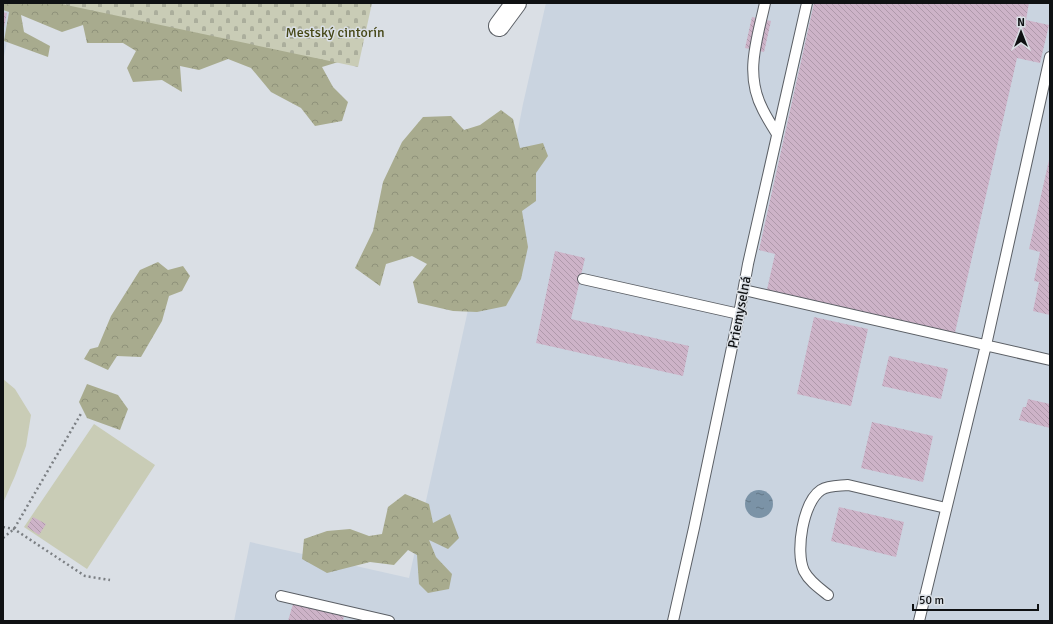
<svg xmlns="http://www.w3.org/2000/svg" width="1053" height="624" viewBox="0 0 1053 624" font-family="Signika,sans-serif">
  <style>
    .built { fill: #cad4e0 }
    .grass { fill: #c9ccb6 }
    .forest { fill: url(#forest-crowns) }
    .cemetery { fill: url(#cemetery-stones) }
    .water { fill: url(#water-ripples) }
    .building { fill: url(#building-back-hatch) }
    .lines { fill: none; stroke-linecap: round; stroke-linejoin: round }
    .service-casing { stroke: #5b5f65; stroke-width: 12 }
    .minor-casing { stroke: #5b5f65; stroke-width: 22 }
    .path { stroke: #7b7f83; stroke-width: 2.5; stroke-dasharray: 2 3; stroke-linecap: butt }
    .service { stroke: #fff; stroke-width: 10 }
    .minor { stroke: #fff; stroke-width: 20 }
    .labels { text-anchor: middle; stroke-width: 3; stroke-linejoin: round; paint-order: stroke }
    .park-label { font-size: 14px; fill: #454716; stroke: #dadfe5 }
    .street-label { font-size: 14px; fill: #0f1113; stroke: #dadfe5 }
  </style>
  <defs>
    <pattern id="forest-crowns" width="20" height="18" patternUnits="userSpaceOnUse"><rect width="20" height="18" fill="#a8ab8e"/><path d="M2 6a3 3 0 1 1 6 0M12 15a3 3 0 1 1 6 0" fill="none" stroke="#8f927a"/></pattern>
    <pattern id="cemetery-stones" width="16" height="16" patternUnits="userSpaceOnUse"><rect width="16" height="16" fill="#c9ccb6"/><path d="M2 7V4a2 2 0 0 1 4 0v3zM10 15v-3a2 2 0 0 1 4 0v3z" fill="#abae9c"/></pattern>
    <pattern id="water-ripples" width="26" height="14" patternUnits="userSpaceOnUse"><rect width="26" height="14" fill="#7b93a7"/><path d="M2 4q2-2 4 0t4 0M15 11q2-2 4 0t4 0" fill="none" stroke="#637787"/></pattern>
    <pattern id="building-back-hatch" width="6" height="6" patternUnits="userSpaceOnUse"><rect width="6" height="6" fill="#cdb3c8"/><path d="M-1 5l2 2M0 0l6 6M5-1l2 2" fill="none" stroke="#af99ab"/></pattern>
  </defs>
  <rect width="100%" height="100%" fill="#dadfe5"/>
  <path class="built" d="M3 3H15L3 61Z
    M546 3H1050V621H234L250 542 409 578 468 310 514 150 523 104Z"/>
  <path class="grass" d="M3 379 15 389 31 415 26 446 15 476 3 503Z
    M94 424 155 465 87 569 24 527Z"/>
  <path class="forest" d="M3 3H100L348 59 322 67 333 87 348 102 342 121 315 126 301 108 271 92 251 68 228 59 199 70 180 66 182 92 162 80 133 82 127 68 136 51 123 43H87L83 25 62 32 21 15 24 32 50 46 48 57 4 41 9 12 3 10Z
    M501 110 513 119 520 148 543 143 548 156 536 173V201L522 211 528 247 521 279 506 306 477 312 453 311 418 303 413 282 427 264 412 256 386 264 380 286 355 268 373 231 383 182 402 142 423 117 451 116 464 130 480 125Z
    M158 262 168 270 183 266 190 276 182 291 169 296 162 321 141 357 117 356 108 370 84 359 90 349 98 347 111 316 140 270Z
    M87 384 118 395 128 409 120 430 87 418 79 402Z
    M405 494 429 504 433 523 450 514 459 538 448 549 429 540 436 557 452 574 449 589 428 593 419 584 417 555 408 550 394 565 370 562 327 573 302 559 304 539 327 531 350 529 369 536 382 534 388 507Z"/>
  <path class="cemetery" d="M57 3H372L358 67Z"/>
  <path class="water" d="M745 504a14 14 0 1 1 28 0a14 14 0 1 1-28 0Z"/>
  <path class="building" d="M814 3H1029L1026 20 1049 25 1040 63 1017 58 954 337 766 294 775 254 759 250Z
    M3 12 7 13 4 28H3Z
    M752 17 771 21 764 52 745 48Z
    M1049 160H1050V315L1033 311 1039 282 1034 281 1040 252 1029 249Z
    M555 251 585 258 571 319 689 346 683 376 536 343Z
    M814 317 868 329 851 406 797 394Z
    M889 356 948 369 941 399 882 386Z
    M1028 399 1050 404V428L1019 420 1023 407H1026Z
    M872 422 933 436 923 482 861 468Z
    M839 507 904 522 896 557 831 541Z
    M33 517 46 524 39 535 27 527Z
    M293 604 344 615 343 621H288Z"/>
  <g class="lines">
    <g class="service-casing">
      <path id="service" d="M765 3C757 40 744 74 763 110 767 118 772 126 777 134
        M583 279 739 314
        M744 290 1050 360
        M828 595C819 588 809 581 804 571 795 552 803 502 821 490 829 485 839 486 848 485L946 508
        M281 596 389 621
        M673 621 694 528 739 314 748 264 807 3
        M919 621 986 345 1050 57"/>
    </g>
    <g class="minor-casing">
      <path id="minor" d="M499 26 516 3"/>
    </g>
    <path class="path" d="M3 527 14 529 85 576 110 580
      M3 538 14 529 82 412"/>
    <use href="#service" class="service"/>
    <use href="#minor" class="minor"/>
  </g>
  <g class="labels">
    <g class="park-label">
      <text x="335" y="37">Mestský cintorín</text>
    </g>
    <g class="street-label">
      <text transform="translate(739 312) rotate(-79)" y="5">Priemyselná</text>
    </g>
  </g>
  <rect width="1053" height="624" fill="none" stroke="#0f1113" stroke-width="8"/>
  <g transform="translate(1021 32)" stroke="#dadfe5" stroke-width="3" paint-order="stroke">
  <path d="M0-3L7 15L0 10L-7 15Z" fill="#0f1113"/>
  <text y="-6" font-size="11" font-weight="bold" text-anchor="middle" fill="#0f1113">N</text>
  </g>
  <path d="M913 604v6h125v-6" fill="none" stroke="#0f1113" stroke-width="2"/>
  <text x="919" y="604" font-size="12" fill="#0f1113" stroke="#dadfe5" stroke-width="3" paint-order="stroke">50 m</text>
</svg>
